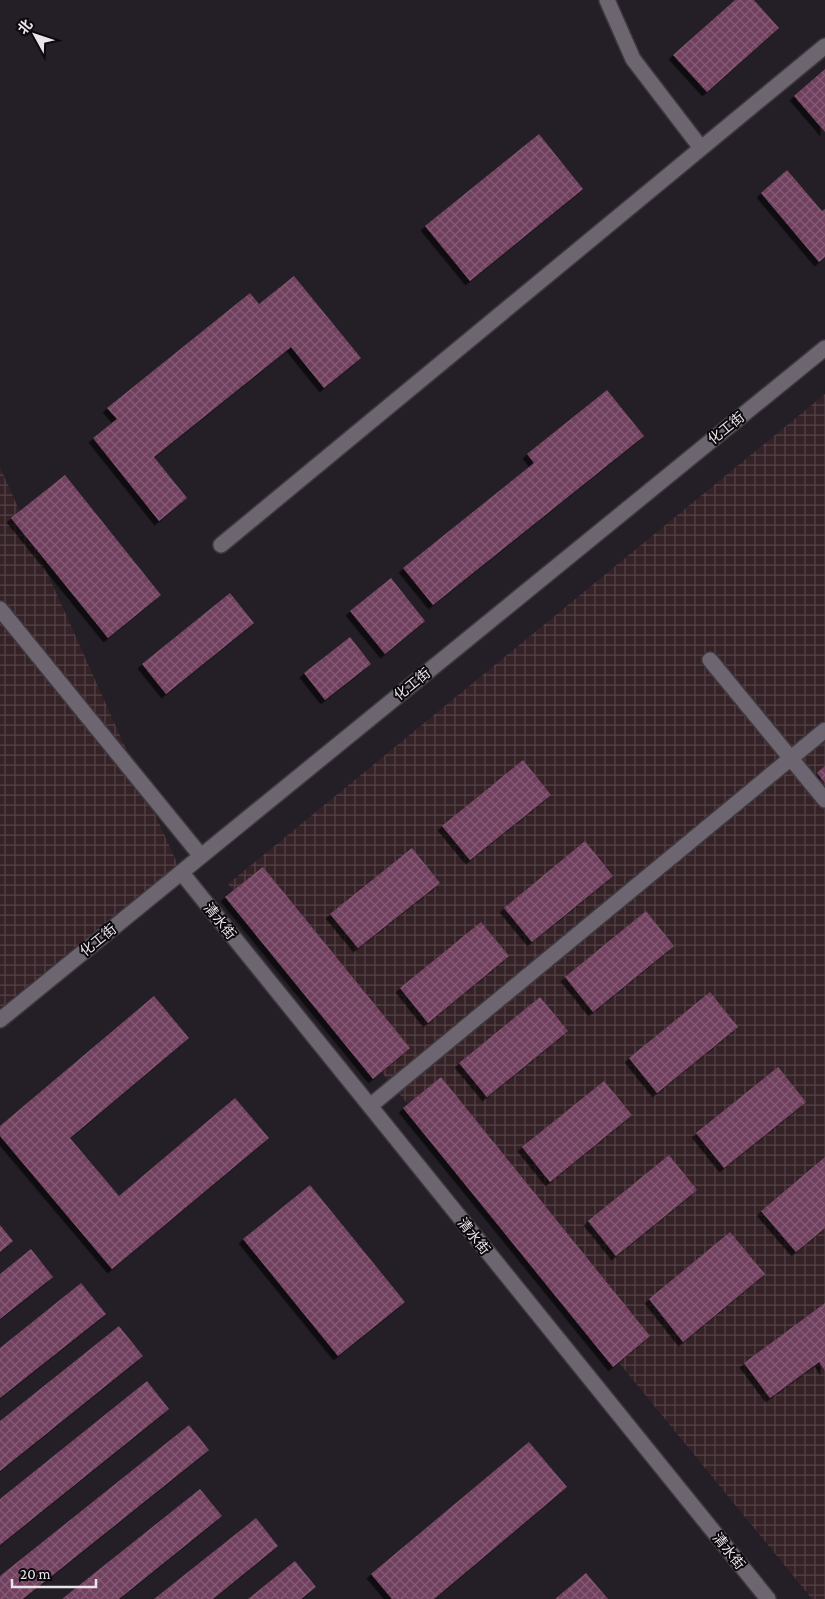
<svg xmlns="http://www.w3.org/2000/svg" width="825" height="1599" viewBox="0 0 825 1599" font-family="'Crimson Pro','Noto Sans SC',serif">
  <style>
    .industrial { fill: url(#industrial-grid) }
    .building { fill: url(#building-cross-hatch); filter: url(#shadow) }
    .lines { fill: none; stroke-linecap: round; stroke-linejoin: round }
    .minor-casing { stroke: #3e393f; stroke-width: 18 }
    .minor { stroke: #6d6670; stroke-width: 15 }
    .labels { text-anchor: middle; stroke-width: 4; stroke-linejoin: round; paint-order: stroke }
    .street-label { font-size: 14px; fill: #e9e5ea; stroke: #0c090d }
  </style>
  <defs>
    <pattern id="industrial-grid" width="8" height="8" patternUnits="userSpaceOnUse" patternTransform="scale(1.25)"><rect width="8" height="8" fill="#352227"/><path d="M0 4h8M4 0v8" fill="none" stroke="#524246"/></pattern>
    <pattern id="building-cross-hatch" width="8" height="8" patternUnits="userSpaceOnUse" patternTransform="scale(1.25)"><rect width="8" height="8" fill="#71415e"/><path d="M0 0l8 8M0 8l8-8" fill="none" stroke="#855c75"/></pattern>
    <filter id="shadow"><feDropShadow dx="-4.5" dy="4.5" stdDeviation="0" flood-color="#0009"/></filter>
  </defs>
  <rect width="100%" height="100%" fill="#241e26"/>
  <path class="industrial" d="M825 394V1599H812L228 884Z
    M0 467 181 872 0 1021Z"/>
  <path class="building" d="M735 0H754L779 28 707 92 673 55Z
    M825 69V132L794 96Z
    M539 134 583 189 470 281 425 226Z
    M787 170 822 211 825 209V257L819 262 761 193Z
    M294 276 361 358 324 388 291 347 154 457 187 498 159 521 93 438 117 419 107 408 250 293 259 304Z
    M607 390 644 436 433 605 403 568 534 463 527 454Z
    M65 475 161 595 108 638 11 518Z
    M391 578 425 621 385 654 350 611Z
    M230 593 254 623 166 694 142 664Z
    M350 637 371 664 325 700 304 673Z
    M523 760 551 795 470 860 442 826Z
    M825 766V783L817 773Z
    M585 841 613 876 532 942 504 908Z
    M412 848 440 883 358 948 330 914Z
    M263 867 410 1048 373 1079 225 897Z
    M646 911 674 946 593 1012 565 977Z
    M481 922 509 956 428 1023 400 988Z
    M710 992 738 1027 657 1093 629 1058Z
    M154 996 189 1038 70 1138 119 1196 235 1098 269 1138 112 1269 0 1136V1126Z
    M540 997 568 1031 487 1097 459 1063Z
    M778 1067 806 1102 724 1168 696 1133Z
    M441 1077 650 1336 613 1367 403 1108Z
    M604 1081 632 1115 550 1182 522 1147Z
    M669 1155 697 1190 616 1256 588 1221Z
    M825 1157V1228L796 1252 761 1211Z
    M310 1185 405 1302 338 1356 243 1239Z
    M0 1225 13 1241 0 1252Z
    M730 1232 765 1274 683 1342 649 1299Z
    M31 1249 53 1277 0 1319V1274Z
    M81 1283 106 1314 0 1398V1348Z
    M825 1303V1371L819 1362 770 1398 744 1363Z
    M119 1326 143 1356 0 1471V1421Z
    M147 1381 169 1409 0 1545V1499Z
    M189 1425 209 1450 23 1599H0V1576Z
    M529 1442 567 1487 434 1599H392L371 1574Z
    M200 1489 222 1516 119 1599H62Z
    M256 1518 278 1546 213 1599H154Z
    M295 1561 316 1587 301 1599H248Z
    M586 1573 608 1599H555Z"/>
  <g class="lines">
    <g class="minor-casing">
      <path id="minor" d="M607 0 633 59 701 148
        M221 545 825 46
        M0 609 201 856
        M710 660 825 800
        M181 872 768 1599
        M0 1020 825 348
        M370 1106 825 730"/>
    </g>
    <use href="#minor" class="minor"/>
  </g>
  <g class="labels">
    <g class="street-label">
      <text transform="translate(726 428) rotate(-39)" y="5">化工街</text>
      <text transform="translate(412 684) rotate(-39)" y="5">化工街</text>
      <text transform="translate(220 921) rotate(51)" y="5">清水街</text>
      <text transform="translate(98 940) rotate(-39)" y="5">化工街</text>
      <text transform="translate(474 1236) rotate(51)" y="5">清水街</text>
      <text transform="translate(729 1551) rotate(51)" y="5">清水街</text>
    </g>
  </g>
  <g transform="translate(35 35) rotate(310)" stroke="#0c090d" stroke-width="4" paint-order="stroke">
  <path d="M0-4L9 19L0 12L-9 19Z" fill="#e9e5ea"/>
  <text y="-8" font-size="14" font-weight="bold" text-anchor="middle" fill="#e9e5ea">北</text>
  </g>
  <path d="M12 1579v8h84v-8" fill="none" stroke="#e9e5ea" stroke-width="2.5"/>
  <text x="20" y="1579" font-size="15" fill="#e9e5ea" stroke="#0c090d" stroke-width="4" paint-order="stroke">20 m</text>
</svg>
